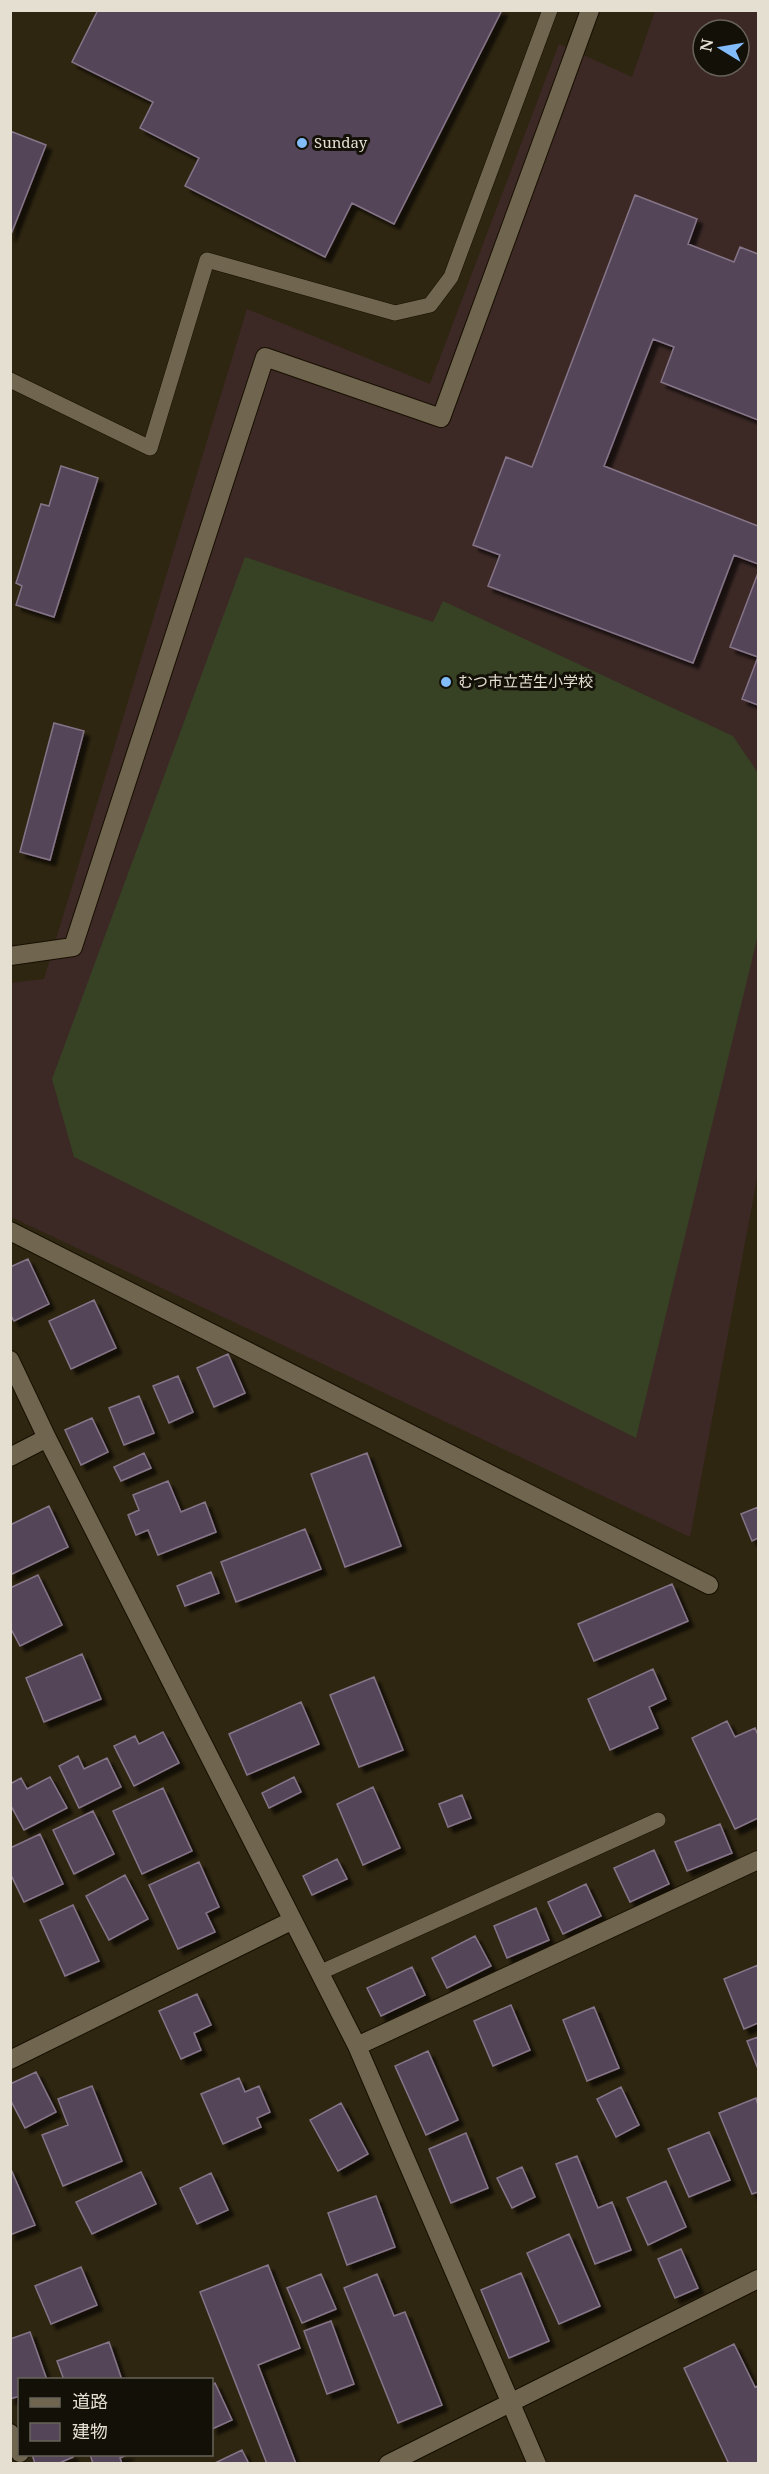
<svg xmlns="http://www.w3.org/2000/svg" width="769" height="2474" viewBox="0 0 769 2474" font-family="'Noto Serif','Noto Sans JP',serif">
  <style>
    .education { fill: #3c2926; fill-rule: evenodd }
    .garden { fill: #374123 }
    .building { fill: #544558; stroke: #867589; stroke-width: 1.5; filter: url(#shadow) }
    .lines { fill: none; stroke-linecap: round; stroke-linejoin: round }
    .lane-casing { stroke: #170f00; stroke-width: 16 }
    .street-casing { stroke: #170f00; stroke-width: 20 }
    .lane { stroke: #70664f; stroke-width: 15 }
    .street { stroke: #70664f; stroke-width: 18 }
    .poi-dot { fill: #82bcfa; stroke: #131007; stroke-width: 2 }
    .labels { text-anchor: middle; stroke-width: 6; stroke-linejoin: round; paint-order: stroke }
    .poi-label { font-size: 15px; fill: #e5dfd2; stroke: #131007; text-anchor: start }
  </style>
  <defs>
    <filter id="shadow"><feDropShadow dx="5.5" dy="5.5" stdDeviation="1.5" flood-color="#0009"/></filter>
  </defs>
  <rect width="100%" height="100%" fill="#2f2611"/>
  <path class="education" d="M655 11H758V1173L690 1537 11 1217V983L44 979 247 309 430 384 559 44 632 77ZM703 30H739V66H703Z"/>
  <path class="garden" d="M245 557 433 622 443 601 733 736 758 773V935L636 1438 74 1157 52 1079Z"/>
  <path class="building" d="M98 10H502L394 224 352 203 325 257 185 186 199 158 140 128 153 102 72 62Z
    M10 131 46 145 10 237Z
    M635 195 697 219 688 244 734 262 740 247 758 254V420L661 382 674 347 653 339 604 466 758 526V564L734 555 693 663 488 586 500 555 473 545 506 457 532 467Z
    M61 466 98 478 54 617 16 605 22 586 16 583 41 504 49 506Z
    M758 573V705L742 699 758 657 730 647Z
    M54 723 84 731 50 860 20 852Z
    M28 1259 49 1304 14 1321 10 1314V1267Z
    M94 1300 116 1348 71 1369 49 1321Z
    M228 1354 245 1393 214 1407 197 1368Z
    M178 1376 193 1412 169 1423 153 1386Z
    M139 1396 154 1433 124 1445 109 1408Z
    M92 1418 108 1452 81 1465 65 1430Z
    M144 1453 151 1468 121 1481 114 1467Z
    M367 1453 401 1546 345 1567 311 1474Z
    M168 1481 181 1512 205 1502 216 1532 158 1555 148 1530 136 1535 128 1515 139 1510 133 1495Z
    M49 1506 68 1547 10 1575V1525Z
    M758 1507V1538L752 1541 741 1514Z
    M305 1529 321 1569 236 1602 221 1562Z
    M211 1572 219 1593 185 1606 177 1586Z
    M38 1575 62 1625 20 1646 10 1627V1588Z
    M672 1584 688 1621 594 1661 578 1624Z
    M82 1654 101 1699 44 1722 26 1678Z
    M653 1669 666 1699 649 1707 658 1728 610 1750 588 1699Z
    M374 1677 403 1750 359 1767 330 1695Z
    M301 1702 319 1744 247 1775 229 1734Z
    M727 1721 735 1737 755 1728 758 1735V1818L735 1829 692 1738Z
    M163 1732 179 1763 134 1786 114 1746 135 1736 139 1744Z
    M78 1756 84 1769 107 1758 121 1787 79 1808 59 1766Z
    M50 1777 67 1808 24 1830 10 1804V1784L21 1778 27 1789Z
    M294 1777 301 1792 269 1808 262 1793Z
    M373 1787 400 1848 363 1865 337 1804Z
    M163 1788 192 1851 142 1874 113 1811Z
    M462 1795 471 1818 448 1827 439 1804Z
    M93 1811 114 1854 74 1874 53 1830Z
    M720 1824 732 1853 687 1871 675 1842Z
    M40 1834 63 1884 24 1902 10 1873V1848Z
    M654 1850 669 1884 630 1902 614 1868Z
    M337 1859 347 1879 312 1895 303 1876Z
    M199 1862 219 1907 206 1913 215 1932 178 1949 149 1885Z
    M125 1875 148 1919 109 1940 86 1896Z
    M586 1884 601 1916 563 1934 548 1902Z
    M73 1905 99 1961 65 1976 40 1920Z
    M536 1908 549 1940 507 1958 494 1926Z
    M475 1936 491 1966 447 1988 432 1958Z
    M758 1965V2023L744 2029 724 1979Z
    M412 1967 425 1995 381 2016 367 1988Z
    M197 1994 211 2025 194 2033 201 2050 181 2059 159 2011Z
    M511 2005 530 2050 493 2066 474 2021Z
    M594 2007 619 2068 587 2081 563 2020Z
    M758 2037V2069L747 2041Z
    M428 2051 458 2120 426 2135 395 2066Z
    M36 2072 56 2112 25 2128 10 2099V2084Z
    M239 2078 245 2092 259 2086 270 2112 257 2118 261 2127 223 2144 201 2094Z
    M92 2086 122 2161 63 2186 42 2135 68 2125 58 2099Z
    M621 2087 639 2125 616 2137 597 2099Z
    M756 2098 758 2105V2192L752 2194 719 2113Z
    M341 2103 368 2154 338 2171 310 2120Z
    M709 2132 730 2180 689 2197 668 2149Z
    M466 2133 488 2188 451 2203 429 2149Z
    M577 2156 598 2208 612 2202 631 2250 595 2264 556 2164Z
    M10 2167 35 2225 10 2235Z
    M522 2167 535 2197 512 2208 497 2178Z
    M141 2172 156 2204 92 2234 76 2202Z
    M211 2173 228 2210 197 2224 180 2188Z
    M666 2181 686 2227 648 2245 627 2198Z
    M376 2196 395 2247 347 2265 328 2213Z
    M569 2234 600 2306 559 2324 527 2253Z
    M681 2249 698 2288 675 2298 658 2259Z
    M268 2265 300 2348 258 2365 296 2464H267L200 2292Z
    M81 2267 97 2305 51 2324 35 2286Z
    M521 2273 549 2341 509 2358 481 2290Z
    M321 2274 336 2309 302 2323 287 2288Z
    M377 2274 394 2316 405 2312 442 2405 398 2423 344 2288Z
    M331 2321 354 2384 327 2394 304 2331Z
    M30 2332 47 2380H20V2396L10 2399V2339Z
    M109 2342 122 2380H64L57 2361Z
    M734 2344 755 2387 758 2386V2464H729L684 2368Z
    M215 2383 232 2420 212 2429V2385Z
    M242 2450 249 2464H213Z
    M32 2454H72L73 2457 57 2464H35Z
    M90 2454H129L120 2458 122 2464H93Z"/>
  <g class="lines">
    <g class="lane-casing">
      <path id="lane" d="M10 380 150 448 207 260 395 313 430 305 451 277 550 10
        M319 1973 658 1820"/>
    </g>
    <g class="street-casing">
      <path id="street" d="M10 956 73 947 265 357 441 418 590 10
        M10 1231 709 1585
        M10 1360 47 1438 357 2046 537 2464
        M10 1457 47 1438
        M357 2046 758 1860
        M10 2060 291 1921
        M10 2433 20 2453
        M388 2464 758 2279"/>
    </g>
    <use href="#lane" class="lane"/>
    <use href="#street" class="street"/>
  </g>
  <g class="poi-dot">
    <circle cx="302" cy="143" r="6"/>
    <circle cx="446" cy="682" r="6"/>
  </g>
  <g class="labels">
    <g class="poi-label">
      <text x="314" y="148">Sunday</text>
      <text x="458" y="687">むつ市立苫生小学校</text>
    </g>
  </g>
  <rect width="769" height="2474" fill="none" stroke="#e5dfd2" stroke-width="24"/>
  <rect x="18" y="2378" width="195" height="78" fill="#131007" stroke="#676358" stroke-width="1.5"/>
  <rect x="30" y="2398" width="30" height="9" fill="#70664f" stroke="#676358" stroke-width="1.5"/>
  <text x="72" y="2408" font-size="18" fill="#e5dfd2">道路</text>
  <rect x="30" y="2423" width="30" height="18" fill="#544558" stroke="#676358" stroke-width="1.5"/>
  <text x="72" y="2438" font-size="18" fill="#e5dfd2">建物</text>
  <g transform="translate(721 48) rotate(281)"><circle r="28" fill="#131007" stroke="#676358" stroke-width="1.5"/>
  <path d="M0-4.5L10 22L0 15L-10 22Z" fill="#82bcfa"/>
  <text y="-9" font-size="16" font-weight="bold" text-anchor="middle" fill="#e5dfd2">N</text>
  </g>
</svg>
